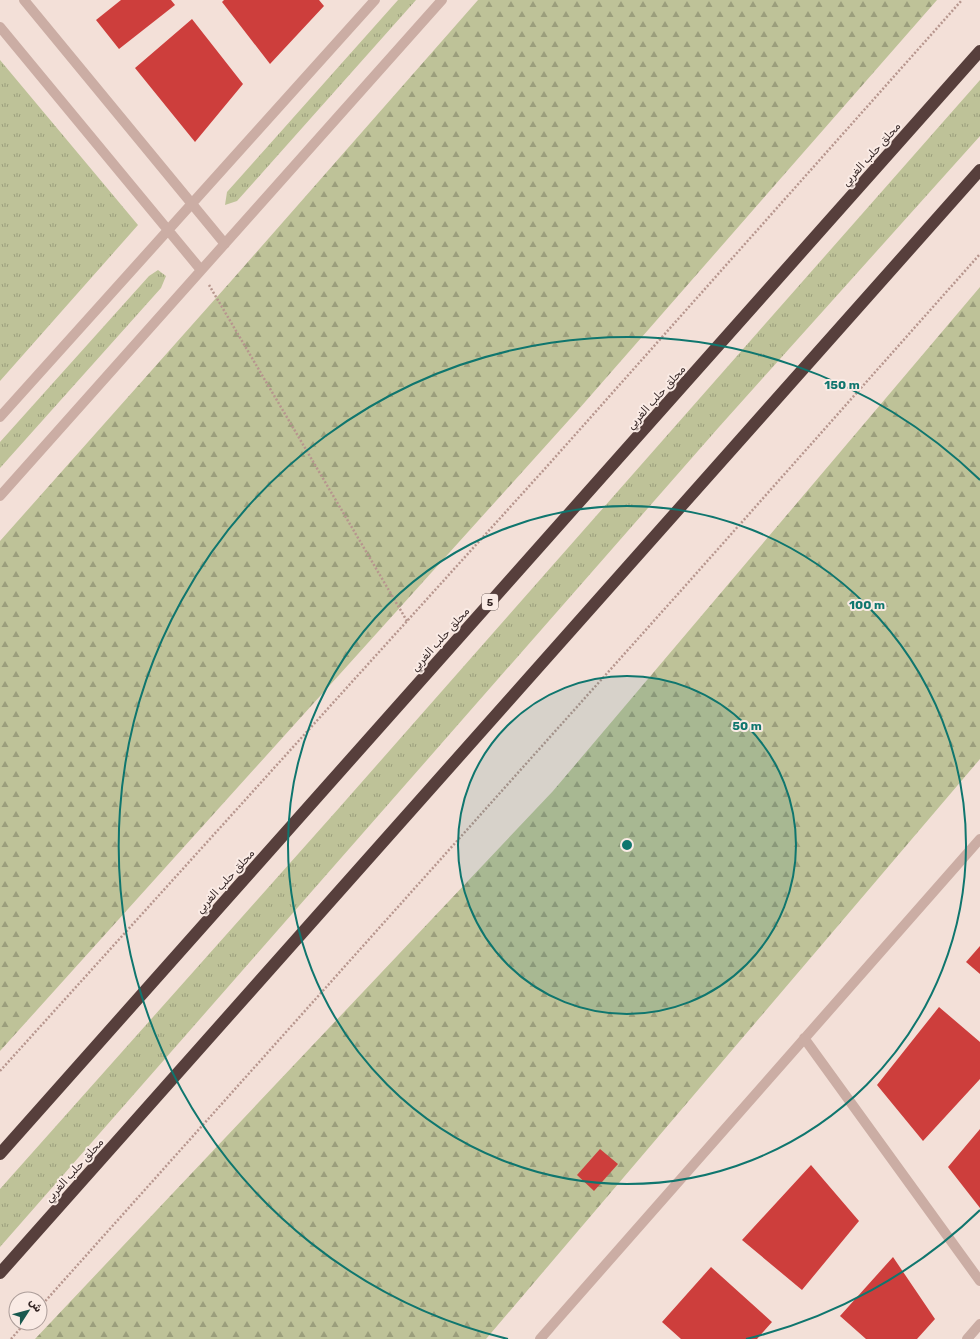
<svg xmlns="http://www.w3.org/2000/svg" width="980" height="1339" viewBox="0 0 980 1339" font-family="Rubik,'Noto Sans Arabic',sans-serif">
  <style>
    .grass { fill: url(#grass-tufts) }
    .forest { fill: url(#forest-firs) }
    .building { fill: #cd3e3c }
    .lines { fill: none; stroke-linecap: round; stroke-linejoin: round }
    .path { stroke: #b7968e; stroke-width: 2.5; stroke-dasharray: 2 2; stroke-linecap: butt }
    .minor { stroke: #cbada4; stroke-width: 10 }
    .highway { stroke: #573f3c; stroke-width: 12 }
    .ring { fill: none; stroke: #0f766e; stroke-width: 2 }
    .labels { text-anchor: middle; stroke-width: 4; stroke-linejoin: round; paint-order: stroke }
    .shield { fill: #faebe5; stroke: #71625f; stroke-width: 1 }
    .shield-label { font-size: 10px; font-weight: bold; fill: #362726 }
    .street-label { font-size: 11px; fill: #362726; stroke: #faebe5 }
    .centre { fill: #0f766e; stroke: #faebe5; stroke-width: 2 }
    .ring-label { font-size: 12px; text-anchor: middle; font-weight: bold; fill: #0f766e; stroke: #faebe5; stroke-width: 4; stroke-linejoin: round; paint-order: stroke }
  </style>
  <defs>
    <pattern id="grass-tufts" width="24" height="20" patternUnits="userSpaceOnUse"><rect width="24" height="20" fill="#bec298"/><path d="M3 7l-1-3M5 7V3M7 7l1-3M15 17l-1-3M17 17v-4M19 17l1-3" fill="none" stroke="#9b9e7c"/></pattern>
    <pattern id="forest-firs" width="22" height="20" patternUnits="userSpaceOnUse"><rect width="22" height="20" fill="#bec298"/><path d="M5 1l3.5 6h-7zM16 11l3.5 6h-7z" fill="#9b9e7c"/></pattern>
  </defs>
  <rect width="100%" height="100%" fill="#f3e0d8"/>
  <path class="grass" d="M398 0H416L237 201 225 205 227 192Z
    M0 60 138 225 0 381Z
    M980 80V136L719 427 0 1247V1189L339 808Z
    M158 270 166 276 161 288 0 468V442L149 276Z"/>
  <path class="forest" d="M478 0H937L578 410 0 1051V541L232 280Z
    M980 287V759L486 1339H35L553 791Z"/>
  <path class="building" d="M121 0H171L175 5 119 49 96 20Z
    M224 0H319L324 6 270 64 222 2Z
    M192 19 243 84 195 142 135 68Z
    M980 946V974L966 962Z
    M939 1007 980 1042V1079L923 1141 877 1085Z
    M980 1129V1208L948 1167Z
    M600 1149 618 1164 594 1191 577 1175Z
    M811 1165 859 1221 802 1290 742 1240Z
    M893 1257 935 1319 917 1339H866L840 1316Z
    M711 1267 772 1322 757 1339H681L662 1322Z"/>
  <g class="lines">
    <path class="path" d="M209 285 407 621
      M0 1071 550 463 962 0
      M40 1307 686 585 980 254
      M11 1339 25 1323"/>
    <path class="minor" d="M24 0 225 244
      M0 27 201 270
      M0 417 375 0
      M0 496 442 0
      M804 1038 980 1281
      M540 1339 980 839
      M967 1339 980 1324"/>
    <path class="highway" d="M0 1154 980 51
      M0 1273 980 170"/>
  </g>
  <circle cx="627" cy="845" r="169" fill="#0f766e" fill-opacity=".12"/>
  <g class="ring">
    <circle cx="627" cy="845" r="169"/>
    <circle cx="627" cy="845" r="339"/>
    <path d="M980 1210A508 508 0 0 1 746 1339M508 1339A508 508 0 1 1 980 480"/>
  </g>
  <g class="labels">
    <rect class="shield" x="482" y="594" width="16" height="16" rx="3"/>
    <g class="shield-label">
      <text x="490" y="606">5</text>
    </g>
    <g class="street-label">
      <text transform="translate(871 154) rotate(-48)" y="4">محلق حلب الغربي</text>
      <text transform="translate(656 397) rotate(-48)" y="4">محلق حلب الغربي</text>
      <text transform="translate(440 639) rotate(-48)" y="4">محلق حلب الغربي</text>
      <text transform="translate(225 881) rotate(-48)" y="4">محلق حلب الغربي</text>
      <text transform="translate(74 1170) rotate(-48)" y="4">محلق حلب الغربي</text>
    </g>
  </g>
  <circle cx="627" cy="845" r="6" class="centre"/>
  <g class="ring-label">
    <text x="842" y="389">150 m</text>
    <text x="867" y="609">100 m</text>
    <text x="747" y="730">50 m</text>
  </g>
  <g transform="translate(28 1311) rotate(54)"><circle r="19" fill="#faebe5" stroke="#ac9d99"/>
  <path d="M0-3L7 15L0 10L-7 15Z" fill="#19594f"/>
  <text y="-6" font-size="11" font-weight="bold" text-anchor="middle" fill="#362726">ش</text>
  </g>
</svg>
